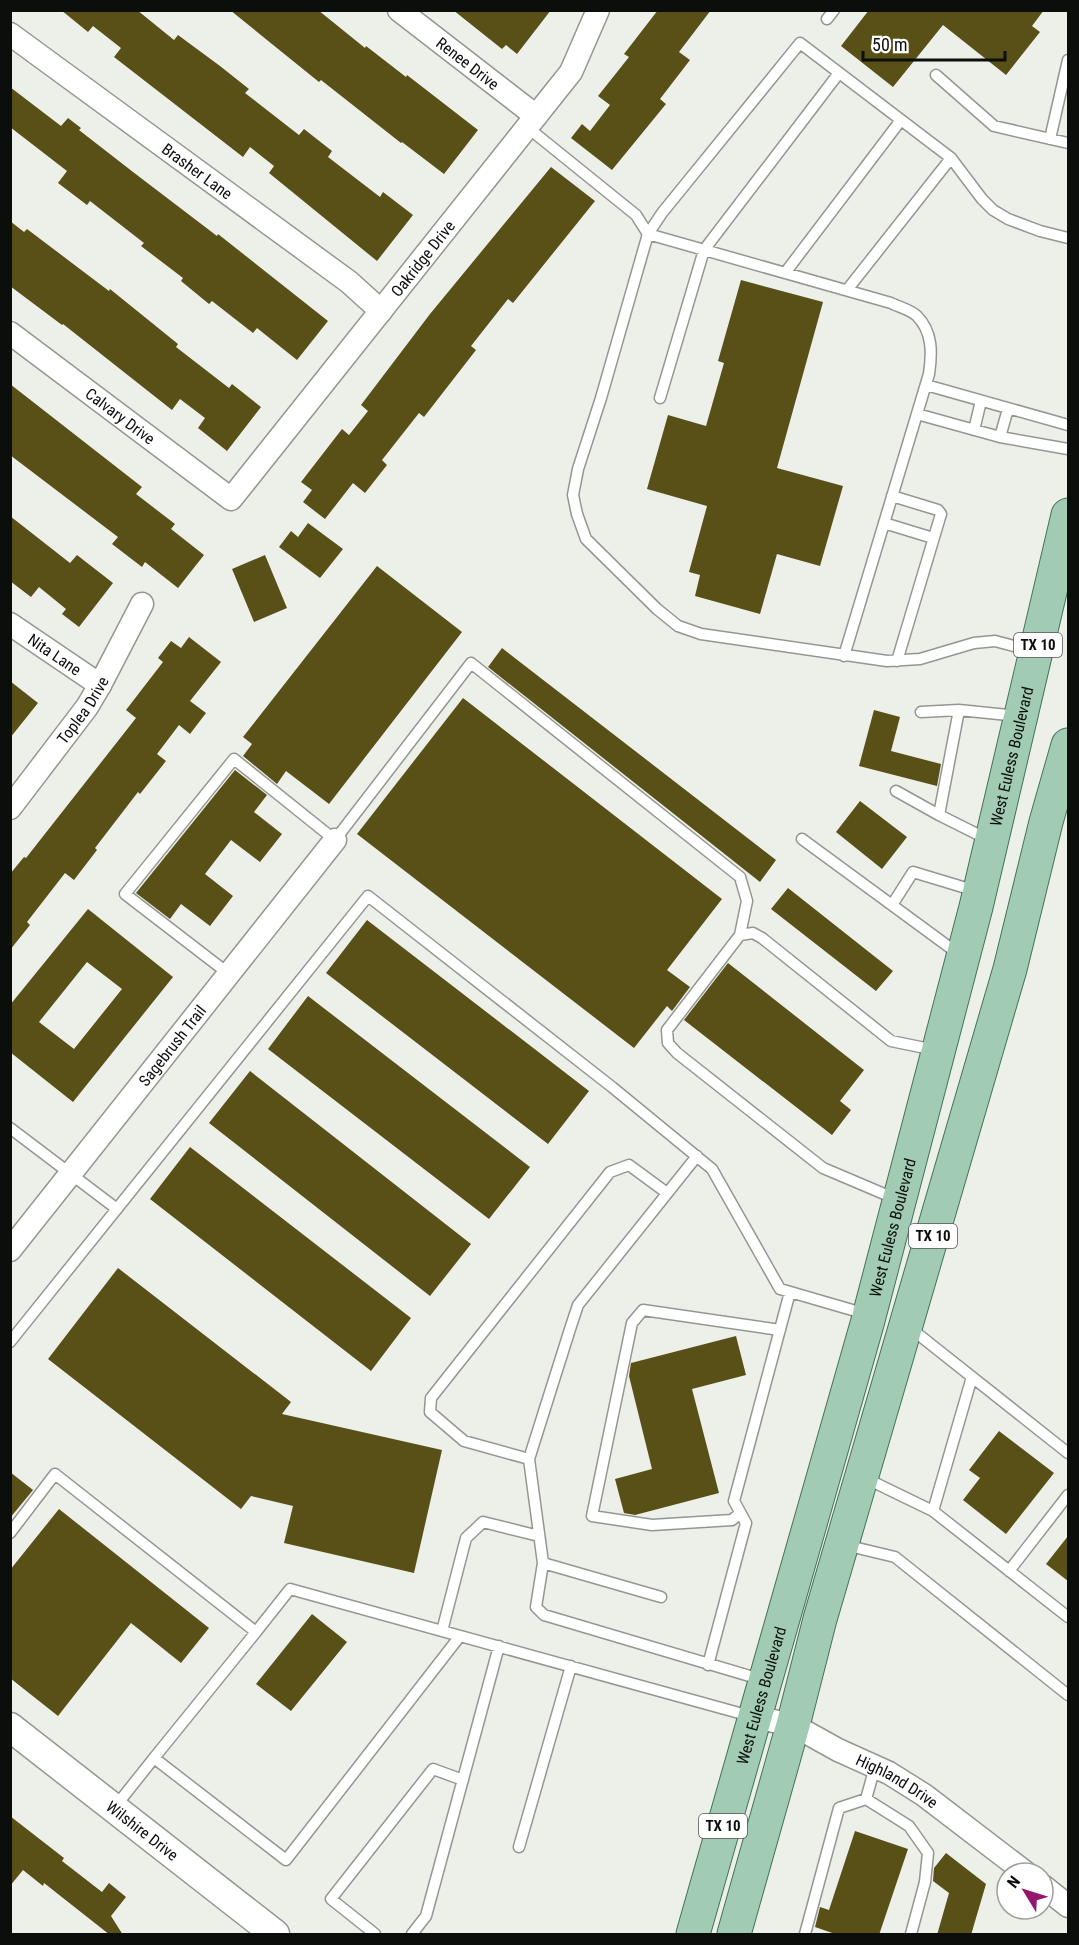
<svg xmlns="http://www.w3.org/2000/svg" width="1079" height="1945" viewBox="0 0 1079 1945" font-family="'Roboto Condensed',sans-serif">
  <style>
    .building { fill: #595018; fill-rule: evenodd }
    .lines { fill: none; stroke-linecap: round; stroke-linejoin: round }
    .service-casing { stroke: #949791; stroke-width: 13 }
    .minor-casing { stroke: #949791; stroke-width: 25 }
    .tertiary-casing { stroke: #949791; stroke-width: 31 }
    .primary-casing { stroke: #447358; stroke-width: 35 }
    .service { stroke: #fff; stroke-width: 10 }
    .minor { stroke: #fff; stroke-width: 22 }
    .tertiary { stroke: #fff; stroke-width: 28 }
    .primary { stroke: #a1cbb3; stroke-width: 33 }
    .labels { text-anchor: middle; stroke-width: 6; stroke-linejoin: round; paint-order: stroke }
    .shield { fill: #fff; stroke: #555654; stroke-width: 1.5 }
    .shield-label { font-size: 15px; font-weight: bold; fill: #0c0e0b }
    .street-label { font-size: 16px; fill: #0c0e0b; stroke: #fff }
  </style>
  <rect width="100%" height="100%" fill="#ecf0e9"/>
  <path class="building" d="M61 10H137L174 40 178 35 220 66 249 89 245 93 299 135 304 129 332 151 328 157 380 197 383 192 413 215 377 261 269 173 274 166 250 147 243 157 114 57 121 48 93 26 88 32Z
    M230 10H318L365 48 366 46 406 77 407 75 478 130 444 174 402 142 401 143 321 80 319 82Z
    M453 10H551L517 54 506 45 502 49Z
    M658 10H711L679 52 690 60 660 99 666 104 612 170 571 138 582 124 590 131 610 105 598 96 629 57 624 54Z
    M869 10H1044L1032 26 1040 32 1006 75 943 25 893 87 841 46Z
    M10 87 61 126 68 118 81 128 79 130 133 172 217 236 218 234 328 321 297 360 257 328 253 333 212 301 209 304 181 281 183 278 141 246 144 243 90 201 87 205 58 183 67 171 10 127Z
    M551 167 595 201 513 303 508 299 471 346 476 350 424 417 419 413 382 460 387 465 365 493 353 483 325 519 303 502 312 490 301 482 342 429 349 435 368 411 361 405 430 314Z
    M10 221 24 232 27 229 109 291 110 289 178 344 176 347 229 388 232 384 261 407 227 451 198 428 205 418 180 399 172 410 63 324 62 325 10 286Z
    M741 280 823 302 777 468 843 486 820 566 777 554 760 614 695 596 700 575 689 572 707 506 647 489 668 415 706 426 724 363 718 361Z
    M10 384 142 487 136 494 175 524 171 529 204 555 178 588 145 562 142 567 112 544 118 537 10 455Z
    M10 516 70 563 77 555 113 583 79 627 62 614 66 609 39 587 31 597 10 581Z
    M308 523 343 549 320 578 279 547 291 531 298 537Z
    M265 555 287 608 254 622 232 569Z
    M377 566 462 632 329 804 286 771 277 784 243 756 252 744 243 737Z
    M189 637 221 662 190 701 206 713 190 734 179 725 157 754 166 761 140 794 138 792 95 848 97 850 74 880 65 873 27 922 30 925 10 950V874L24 857 26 858 136 718 126 710 163 662 158 658 171 641 181 648Z
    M502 648 776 860 760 882 488 667Z
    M10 681 38 703 10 738Z
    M463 698 722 899 667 970 690 987 672 1011 667 1006 634 1048 357 834Z
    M874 710 900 717 891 751 941 764 937 786 859 766Z
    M235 770 267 795 254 812 282 834 260 862 231 840 205 874 233 896 210 926 181 904 170 919 136 893Z
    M860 801 907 837 882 869 836 832Z
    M788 888 893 971 876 991 771 909Z
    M88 909 173 977 73 1102 10 1052V1005ZM87 962 122 989 74 1049 39 1022Z
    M367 920 589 1091 548 1144 326 973Z
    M728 963 864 1070 840 1101 851 1110 832 1135 684 1020Z
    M308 996 530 1167 489 1219 268 1049Z
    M250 1071 471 1244 430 1296 209 1123Z
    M190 1147 411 1318 371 1371 150 1199Z
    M118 1268 291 1402 282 1414 442 1450 414 1573 284 1543 293 1506 251 1496 241 1509 48 1359Z
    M736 1336 746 1375 692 1389 719 1493 635 1515 624 1513 615 1479 652 1469 629 1376 631 1363Z
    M999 1431 1054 1473 1006 1534 963 1500 980 1478 969 1470Z
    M10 1472 33 1490 10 1518Z
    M59 1509 209 1628 181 1663 131 1623 58 1716 10 1678V1570Z
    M1068 1536V1581L1046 1564Z
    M312 1614 347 1642 291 1711 256 1684Z
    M10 1816 64 1858 62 1861 102 1892 109 1883 126 1897 111 1916 123 1935H110L44 1883 43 1886 23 1870 10 1886Z
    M855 1831 908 1849 879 1935H838L815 1927 820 1907 829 1910Z
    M946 1853 986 1884 971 1935H937L949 1893 933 1881 934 1868Z"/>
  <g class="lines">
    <g class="service-casing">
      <path id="service" d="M827 19 834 10
        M936 75 994 126 1068 143
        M527 127 636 215 648 234 891 303C899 307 911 310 917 316 933 332 932 354 929 374L844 656
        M1050 139 1068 60
        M785 273 901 120
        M847 290 951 158
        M926 385 1068 425
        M660 398 704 250 839 73
        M917 414 1000 437 1068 449
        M974 430 981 401
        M1000 437 1008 409
        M892 496 938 510 941 514 897 661
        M884 523 933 538
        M1033 651 995 641 974 643 920 659 887 661 701 634 678 626 657 609 586 539 577 514 573 495 578 469 601 398 648 234 662 213 800 43 951 158 982 199 993 210 1008 219 1040 231 1068 238
        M921 712 959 710 1018 716
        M896 791 939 815 959 710
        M939 815 989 840
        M802 839 960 955
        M892 905 913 872 976 891
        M229 974 125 894 234 759 335 840 471 663 740 877 747 901 740 935
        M10 1128 117 1209
        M697 1156 578 1305 571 1326 529 1459 543 1563 536 1607 544 1615 763 1680
        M896 1199 823 1168 677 1053 668 1043 667 1030 740 935 753 933 762 938 891 1041 935 1050
        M909 1327 1068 1453
        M10 1342 368 896 612 1087 712 1169 780 1289 866 1314
        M529 1459 464 1441 430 1412 431 1398 610 1172 629 1165 667 1193
        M865 1478 933 1511 1068 1617
        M933 1511 972 1377
        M740 1513 732 1520 652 1525 592 1516 632 1323 643 1310 780 1330
        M10 1533 55 1474 256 1632 290 1589 750 1716
        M845 1545 895 1557 1068 1695
        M543 1563 661 1597
        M1009 1571 1068 1495
        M442 1631 466 1538 483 1522 539 1536
        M708 1665 746 1523 734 1501 790 1292
        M154 1758 256 1632
        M866 1799 909 1826 928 1853 925 1882 911 1934
        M115 1807 154 1758 286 1860 460 1636
        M519 1847 571 1666
        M375 1934 331 1899 433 1769 463 1780
        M412 1934 426 1916 499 1646
        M805 1934 839 1808 866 1799 875 1767"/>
    </g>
    <g class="minor-casing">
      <g id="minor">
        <path id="s1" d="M399 10 536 116"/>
        <path id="s2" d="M10 34 349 282 381 311"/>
        <path id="s3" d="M10 333 231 499 571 72 598 10"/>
        <path id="s4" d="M10 624 100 685"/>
        <path id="s5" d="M10 808 87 707 100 685 142 604"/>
        <path id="s6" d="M10 1250 335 840"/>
        <path id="s7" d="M754 1717 793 1725 838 1750 889 1773 924 1795 1026 1873"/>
        <path d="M1043 1886 1068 1906"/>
      </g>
    </g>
    <g class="tertiary-casing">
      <g id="tertiary">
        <path id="s8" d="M10 1727 275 1934"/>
      </g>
    </g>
    <g class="primary-casing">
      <g id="primary">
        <path id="s9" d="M693 1934 867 1324 976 907 1068 515"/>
        <path d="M734 1934 793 1725 820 1619 1010 969 1046 822 1068 745"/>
      </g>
    </g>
    <use href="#service" class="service"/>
    <use href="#minor" class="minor"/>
    <use href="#tertiary" class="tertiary"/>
    <use href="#primary" class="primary"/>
  </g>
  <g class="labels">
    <g class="shield">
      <rect x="1014" y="633" width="48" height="24" rx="4.5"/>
      <rect x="909" y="1224" width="48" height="24" rx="4.5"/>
      <rect x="699" y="1814" width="48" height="24" rx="4.5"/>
    </g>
    <g class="shield-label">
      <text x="1038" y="650">TX 10</text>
      <text x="933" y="1241">TX 10</text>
      <text x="723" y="1831">TX 10</text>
    </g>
    <g class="street-label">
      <text dy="6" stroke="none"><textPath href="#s1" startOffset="87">Renee Drive</textPath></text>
      <text dy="6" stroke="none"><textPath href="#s2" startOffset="232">Brasher Lane</textPath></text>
      <text dy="6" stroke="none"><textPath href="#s3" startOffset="584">Oakridge Drive</textPath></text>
      <text dy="6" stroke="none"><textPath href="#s3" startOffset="138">Calvary Drive</textPath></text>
      <text dy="6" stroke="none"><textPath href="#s4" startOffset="54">Nita Lane</textPath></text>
      <text dy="6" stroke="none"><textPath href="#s5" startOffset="122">Toplea Drive</textPath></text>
      <text dy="6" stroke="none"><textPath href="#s9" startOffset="1220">West Euless Boulevard</textPath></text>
      <text dy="6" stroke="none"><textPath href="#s6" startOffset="261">Sagebrush Trail</textPath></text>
      <text dy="6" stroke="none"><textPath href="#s9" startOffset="734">West Euless Boulevard</textPath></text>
      <text dy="6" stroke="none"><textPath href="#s9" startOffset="248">West Euless Boulevard</textPath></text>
      <text dy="6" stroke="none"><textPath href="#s7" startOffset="158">Highland Drive</textPath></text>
      <text dy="6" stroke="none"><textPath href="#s8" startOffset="168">Wilshire Drive</textPath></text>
    </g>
  </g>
  <rect width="1079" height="1945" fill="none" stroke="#0c0e0b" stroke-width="24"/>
  <g transform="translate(1025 1891) rotate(308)"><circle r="28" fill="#ffffff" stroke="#9e9f9d" stroke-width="1.5"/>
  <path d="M0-4.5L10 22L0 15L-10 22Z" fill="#96156d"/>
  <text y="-9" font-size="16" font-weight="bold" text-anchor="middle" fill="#0c0e0b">N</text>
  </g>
  <path d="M863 51v9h142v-9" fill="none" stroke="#0c0e0b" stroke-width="3"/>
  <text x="872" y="51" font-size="18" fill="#0c0e0b" stroke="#ffffff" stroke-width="4.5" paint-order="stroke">50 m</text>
</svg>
